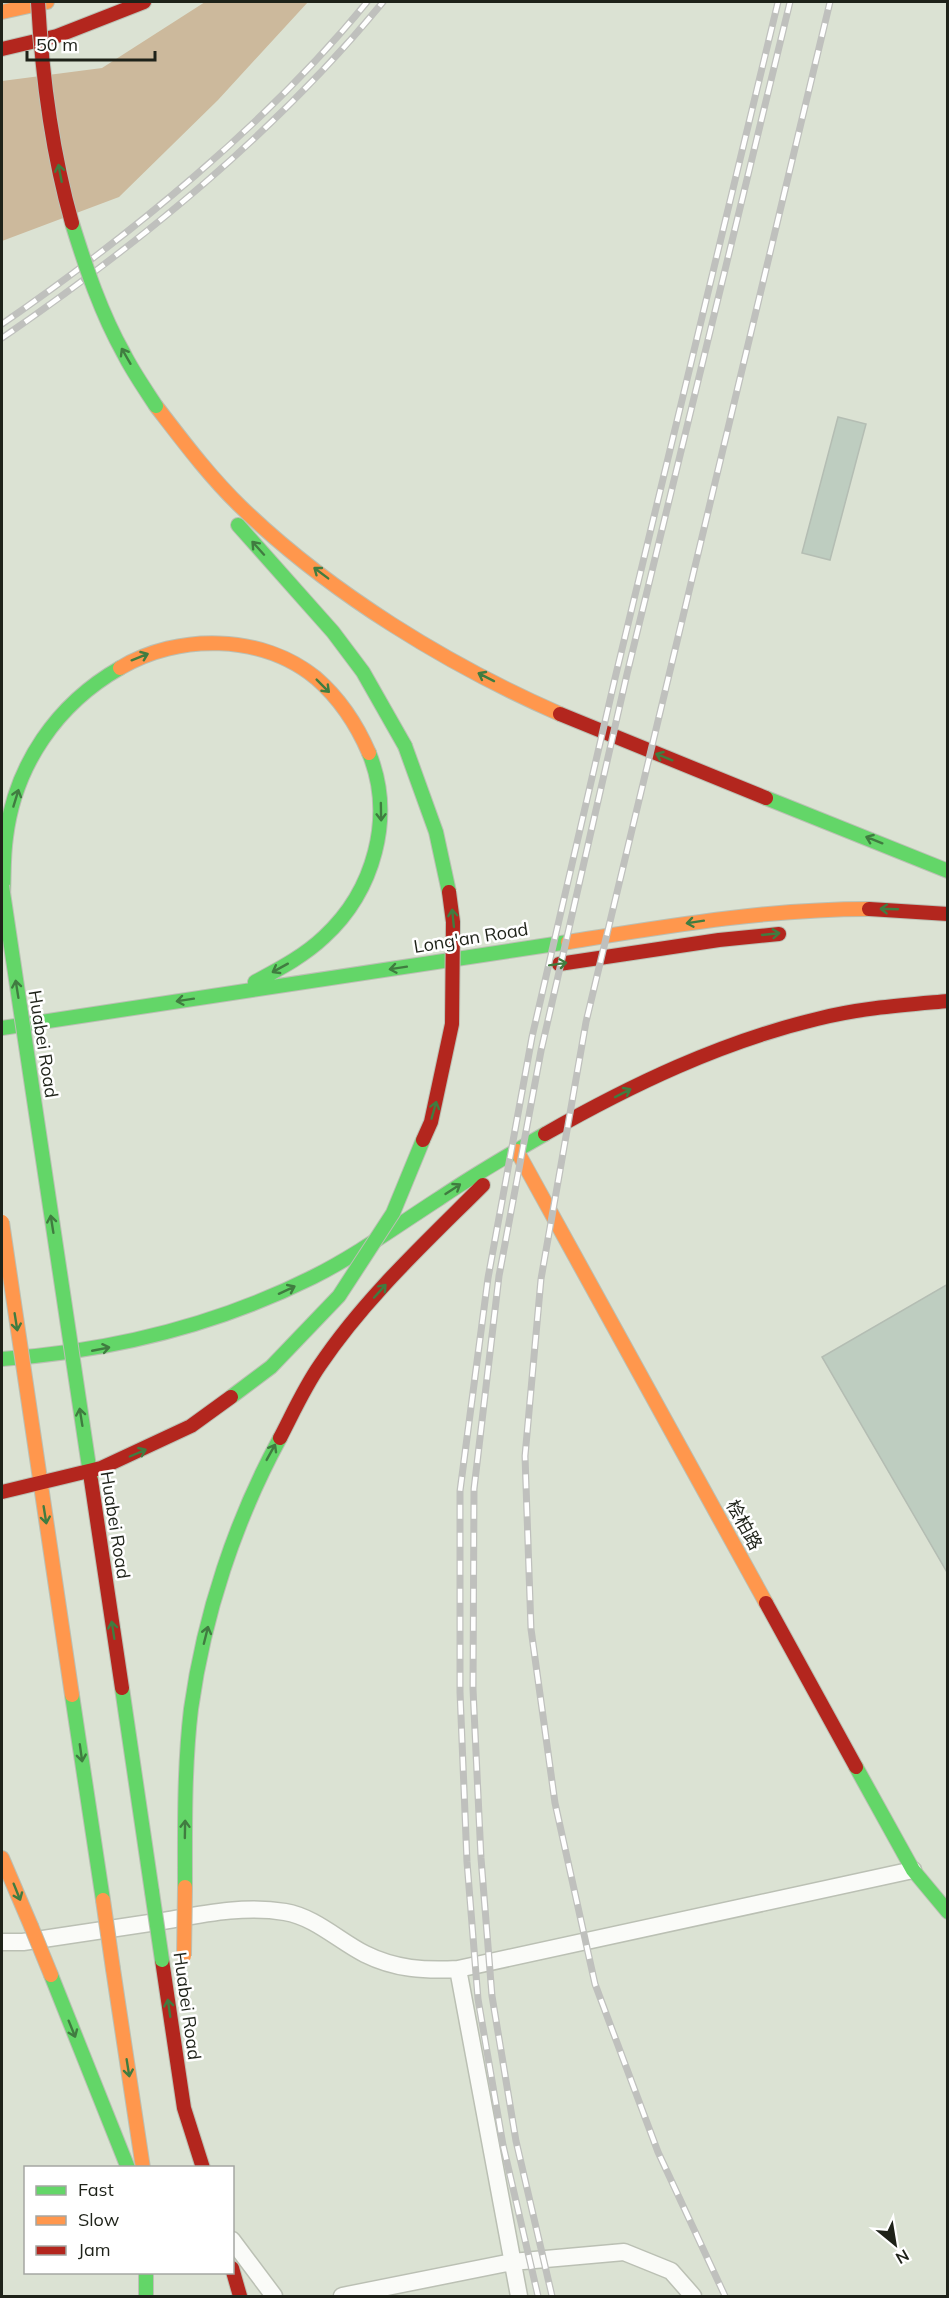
<svg xmlns="http://www.w3.org/2000/svg" width="949" height="2298" viewBox="0 0 949 2298" font-family="Mulish,'Noto Sans SC',sans-serif">
  <style>
    .forest { fill: #ccb99c }
    .building { fill: #becdc0; stroke: #b4bdb3; stroke-width: 1.5 }
    .lines { fill: none; stroke-linecap: round; stroke-linejoin: round }
    .street-casing { stroke: #bbc0b4; stroke-width: 19 }
    .fast-casing { stroke: #bbc0b4; stroke-width: 16 }
    .slow-casing { stroke: #bbc0b4; stroke-width: 16 }
    .jam-casing { stroke: #bbc0b4; stroke-width: 16 }
    .street { stroke: #fafbf8; stroke-width: 16 }
    .fast { stroke: #63d668; stroke-width: 14 }
    .slow { stroke: #ff974d; stroke-width: 14 }
    .jam { stroke: #b3261e; stroke-width: 14 }
    .rail-casing { stroke: #bfc0bd; stroke-width: 7 }
    .rail { stroke: #fff; stroke-width: 4.5; stroke-dasharray: 14; stroke-linecap: butt }
    .fast-bridge-casing { stroke: #bbc0b4; stroke-width: 16; stroke-linecap: butt }
    .slow-bridge-casing { stroke: #bbc0b4; stroke-width: 16; stroke-linecap: butt }
    .jam-bridge-casing { stroke: #bbc0b4; stroke-width: 16; stroke-linecap: butt }
    .fast-bridge { stroke: #63d668; stroke-width: 14 }
    .slow-bridge { stroke: #ff974d; stroke-width: 14 }
    .jam-bridge { stroke: #b3261e; stroke-width: 14 }
    .oneway { stroke: #407c40 }
    .labels { text-anchor: middle; stroke-width: 5; stroke-linejoin: round; paint-order: stroke }
    .street-label { font-size: 18px; fill: #1e2219; stroke: #fff }
  </style>
  <rect width="100%" height="100%" fill="#dbe2d3"/>
  <path class="forest" d="M205 2H308L218 100 119 197 2 241V81L102 68Z"/>
  <path class="building" d="M838 417 866 424 830 560 802 553Z
    M948 1284V1574L822 1357Z"/>
  <g class="lines">
    <g class="street-casing">
      <path id="street" d="M2 1942H23C69 1935 116 1928 163 1921 203 1914 244 1905 285 1912 315 1917 339 1941 365 1954 395 1969 425 1971 458 1969L913 1870
        M458 1969 519 2296
        M232 2240 274 2296
        M342 2296 512 2262 624 2252 671 2271 693 2296"/>
    </g>
    <g class="fast-casing">
      <path id="fast" d="M238 525 333 632 363 672 405 746
        M766 798 948 871
        M3 897C4 877 3 857 6 837 15 765 57 704 120 668
        M255 982C279 969 304 956 324 937 374 891 395 817 369 753
        M2 1028 568 942
        M2 1359C110 1351 215 1326 313 1277 357 1255 398 1225 440 1198 474 1175 510 1154 545 1134
        M122 1688 152 1892
        M72 1695 103 1900
        M856 1767 913 1870 948 1912
        M185 1887C185 1828 184 1768 191 1709 204 1615 235 1521 280 1438
        M51 1975 128 2168
        M146 2272V2296"/>
    </g>
    <g class="slow-casing">
      <path id="slow" d="M2 12 47 2
        M156 406C183 441 209 476 241 507 330 593 448 665 560 714
        M120 668C178 633 262 634 316 678 339 698 357 725 369 753
        M568 942C668 926 767 909 869 909
        M517 1151 766 1603
        M2 1858 31 1926
        M113 1969 143 2168"/>
    </g>
    <g class="jam-casing">
      <path id="jam" d="M2 49 57 36 144 2
        M560 714 766 798
        M869 909 948 914
        M559 964 719 940 779 934
        M545 1134C631 1085 721 1042 817 1019 860 1008 904 1005 948 1001
        M280 1438C293 1413 304 1388 320 1365 365 1298 426 1242 483 1185
        M766 1603 856 1767
        M162 1960 184 2108 203 2168
        M232 2268 240 2296"/>
    </g>
    <use href="#street" class="street"/>
    <use href="#fast" class="fast"/>
    <use href="#slow" class="slow"/>
    <use href="#jam" class="jam"/>
    <g class="rail-casing">
      <path id="rail" d="M2 324C131 235 268 123 367 2
        M2 338C142 242 275 133 383 2
        M538 2296 503 2145 478 1999 467 1862 460 1692V1491L488 1278 532 1037 616 674 778 2
        M552 2296 516 2141 492 1996 481 1858 473 1689 474 1489 499 1276 541 1051 627 674 790 2
        M725 2296 658 2152 595 1984 555 1803 531 1629 525 1456 541 1279 586 1022 830 2"/>
    </g>
    <use href="#rail" class="rail"/>
    <g class="fast-bridge-casing">
      <path id="fast-bridge" d="M72 223C86 268 101 313 124 354 133 372 145 389 156 406
        M405 746 436 832 449 892
        M2 886 91 1480
        M231 1397 271 1367 339 1296 393 1213 423 1140
        M152 1892 162 1960"/>
    </g>
    <g class="slow-bridge-casing">
      <path id="slow-bridge" d="M2 1222 72 1695
        M103 1900 113 1969
        M31 1926 51 1975
        M184 1956 185 1887"/>
    </g>
    <g class="jam-bridge-casing">
      <path id="jam-bridge" d="M38 2C42 76 52 152 72 223
        M423 1140 431 1122 452 1024 453 922 449 892
        M91 1480 122 1688
        M2 1492 101 1468 191 1426 231 1397"/>
    </g>
    <use href="#fast-bridge" class="fast-bridge"/>
    <use href="#slow-bridge" class="slow-bridge"/>
    <use href="#jam-bridge" class="jam-bridge"/>
  </g>
  <defs><path id="oneway-shaft" d="M-6 0H5M1.5-3L5.5 0L1.5 3" fill="none" stroke-width="1.6" stroke-linecap="round" stroke-linejoin="round" transform="scale(1.5)"/></defs>
  <g class="oneway">
    <use href="#oneway-shaft" transform="translate(60 173) rotate(-101)"/>
    <use href="#oneway-shaft" transform="translate(126 356) rotate(-120)"/>
    <use href="#oneway-shaft" transform="translate(258 548) rotate(-132)"/>
    <use href="#oneway-shaft" transform="translate(321 573) rotate(-143)"/>
    <use href="#oneway-shaft" transform="translate(140 657) rotate(-22)"/>
    <use href="#oneway-shaft" transform="translate(486 677) rotate(-153)"/>
    <use href="#oneway-shaft" transform="translate(323 686) rotate(45)"/>
    <use href="#oneway-shaft" transform="translate(664 757) rotate(-158)"/>
    <use href="#oneway-shaft" transform="translate(16 798) rotate(-73)"/>
    <use href="#oneway-shaft" transform="translate(381 812) rotate(89)"/>
    <use href="#oneway-shaft" transform="translate(874 840) rotate(-158)"/>
    <use href="#oneway-shaft" transform="translate(889 909) rotate(-178)"/>
    <use href="#oneway-shaft" transform="translate(453 918) rotate(-96)"/>
    <use href="#oneway-shaft" transform="translate(695 922) rotate(171)"/>
    <use href="#oneway-shaft" transform="translate(771 934) rotate(-6)"/>
    <use href="#oneway-shaft" transform="translate(558 964) rotate(-9)"/>
    <use href="#oneway-shaft" transform="translate(280 968) rotate(151)"/>
    <use href="#oneway-shaft" transform="translate(398 968) rotate(171)"/>
    <use href="#oneway-shaft" transform="translate(17 989) rotate(-99)"/>
    <use href="#oneway-shaft" transform="translate(185 1000) rotate(171)"/>
    <use href="#oneway-shaft" transform="translate(623 1093) rotate(-27)"/>
    <use href="#oneway-shaft" transform="translate(434 1110) rotate(-74)"/>
    <use href="#oneway-shaft" transform="translate(453 1189) rotate(-33)"/>
    <use href="#oneway-shaft" transform="translate(52 1224) rotate(-99)"/>
    <use href="#oneway-shaft" transform="translate(287 1290) rotate(-25)"/>
    <use href="#oneway-shaft" transform="translate(380 1291) rotate(-48)"/>
    <use href="#oneway-shaft" transform="translate(16 1322) rotate(81)"/>
    <use href="#oneway-shaft" transform="translate(101 1349) rotate(-11)"/>
    <use href="#oneway-shaft" transform="translate(81 1417) rotate(-99)"/>
    <use href="#oneway-shaft" transform="translate(271 1452) rotate(-61)"/>
    <use href="#oneway-shaft" transform="translate(138 1453) rotate(-23)"/>
    <use href="#oneway-shaft" transform="translate(45 1515) rotate(81)"/>
    <use href="#oneway-shaft" transform="translate(113 1630) rotate(-99)"/>
    <use href="#oneway-shaft" transform="translate(206 1635) rotate(-76)"/>
    <use href="#oneway-shaft" transform="translate(81 1753) rotate(82)"/>
    <use href="#oneway-shaft" transform="translate(185 1829) rotate(-89)"/>
    <use href="#oneway-shaft" transform="translate(17 1892) rotate(68)"/>
    <use href="#oneway-shaft" transform="translate(169 2008) rotate(-98)"/>
    <use href="#oneway-shaft" transform="translate(72 2029) rotate(68)"/>
    <use href="#oneway-shaft" transform="translate(128 2068) rotate(81)"/>
  </g>
  <g class="labels">
    <g class="street-label">
      <text transform="translate(471 938) rotate(-9)" y="6">Long'an Road</text>
      <text transform="translate(43 1044) rotate(81)" y="6">Huabei Road</text>
      <text transform="translate(115 1525) rotate(81)" y="6">Huabei Road</text>
      <text transform="translate(744 1525) rotate(61)" y="6">桧柏路</text>
      <text transform="translate(187 2006) rotate(82)" y="6">Huabei Road</text>
    </g>
  </g>
  <rect width="949" height="2298" fill="none" stroke="#1e2219" stroke-width="6"/>
  <rect x="24" y="2166" width="210" height="108" fill="#ffffff" stroke="#a5a7a3" stroke-width="1.5"/>
  <rect x="36" y="2186" width="30" height="9" fill="#63d668" stroke="#a5a7a3" stroke-width="1.5"/>
  <text x="78" y="2196" font-size="18" fill="#1e2219">Fast</text>
  <rect x="36" y="2216" width="30" height="9" fill="#ff974d" stroke="#a5a7a3" stroke-width="1.5"/>
  <text x="78" y="2226" font-size="18" fill="#1e2219">Slow</text>
  <rect x="36" y="2246" width="30" height="9" fill="#b3261e" stroke="#a5a7a3" stroke-width="1.5"/>
  <text x="78" y="2256" font-size="18" fill="#1e2219">Jam</text>
  <g transform="translate(895 2244) rotate(150)" stroke="#ffffff" stroke-width="4.5" paint-order="stroke">
  <path d="M0-4.5L10 22L0 15L-10 22Z" fill="#1e2219"/>
  <text y="-9" font-size="16" font-weight="bold" text-anchor="middle" fill="#1e2219">N</text>
  </g>
  <path d="M27 51v9h128v-9" fill="none" stroke="#1e2219" stroke-width="3"/>
  <text x="36" y="51" font-size="18" fill="#1e2219" stroke="#ffffff" stroke-width="4.5" paint-order="stroke">50 m</text>
</svg>
